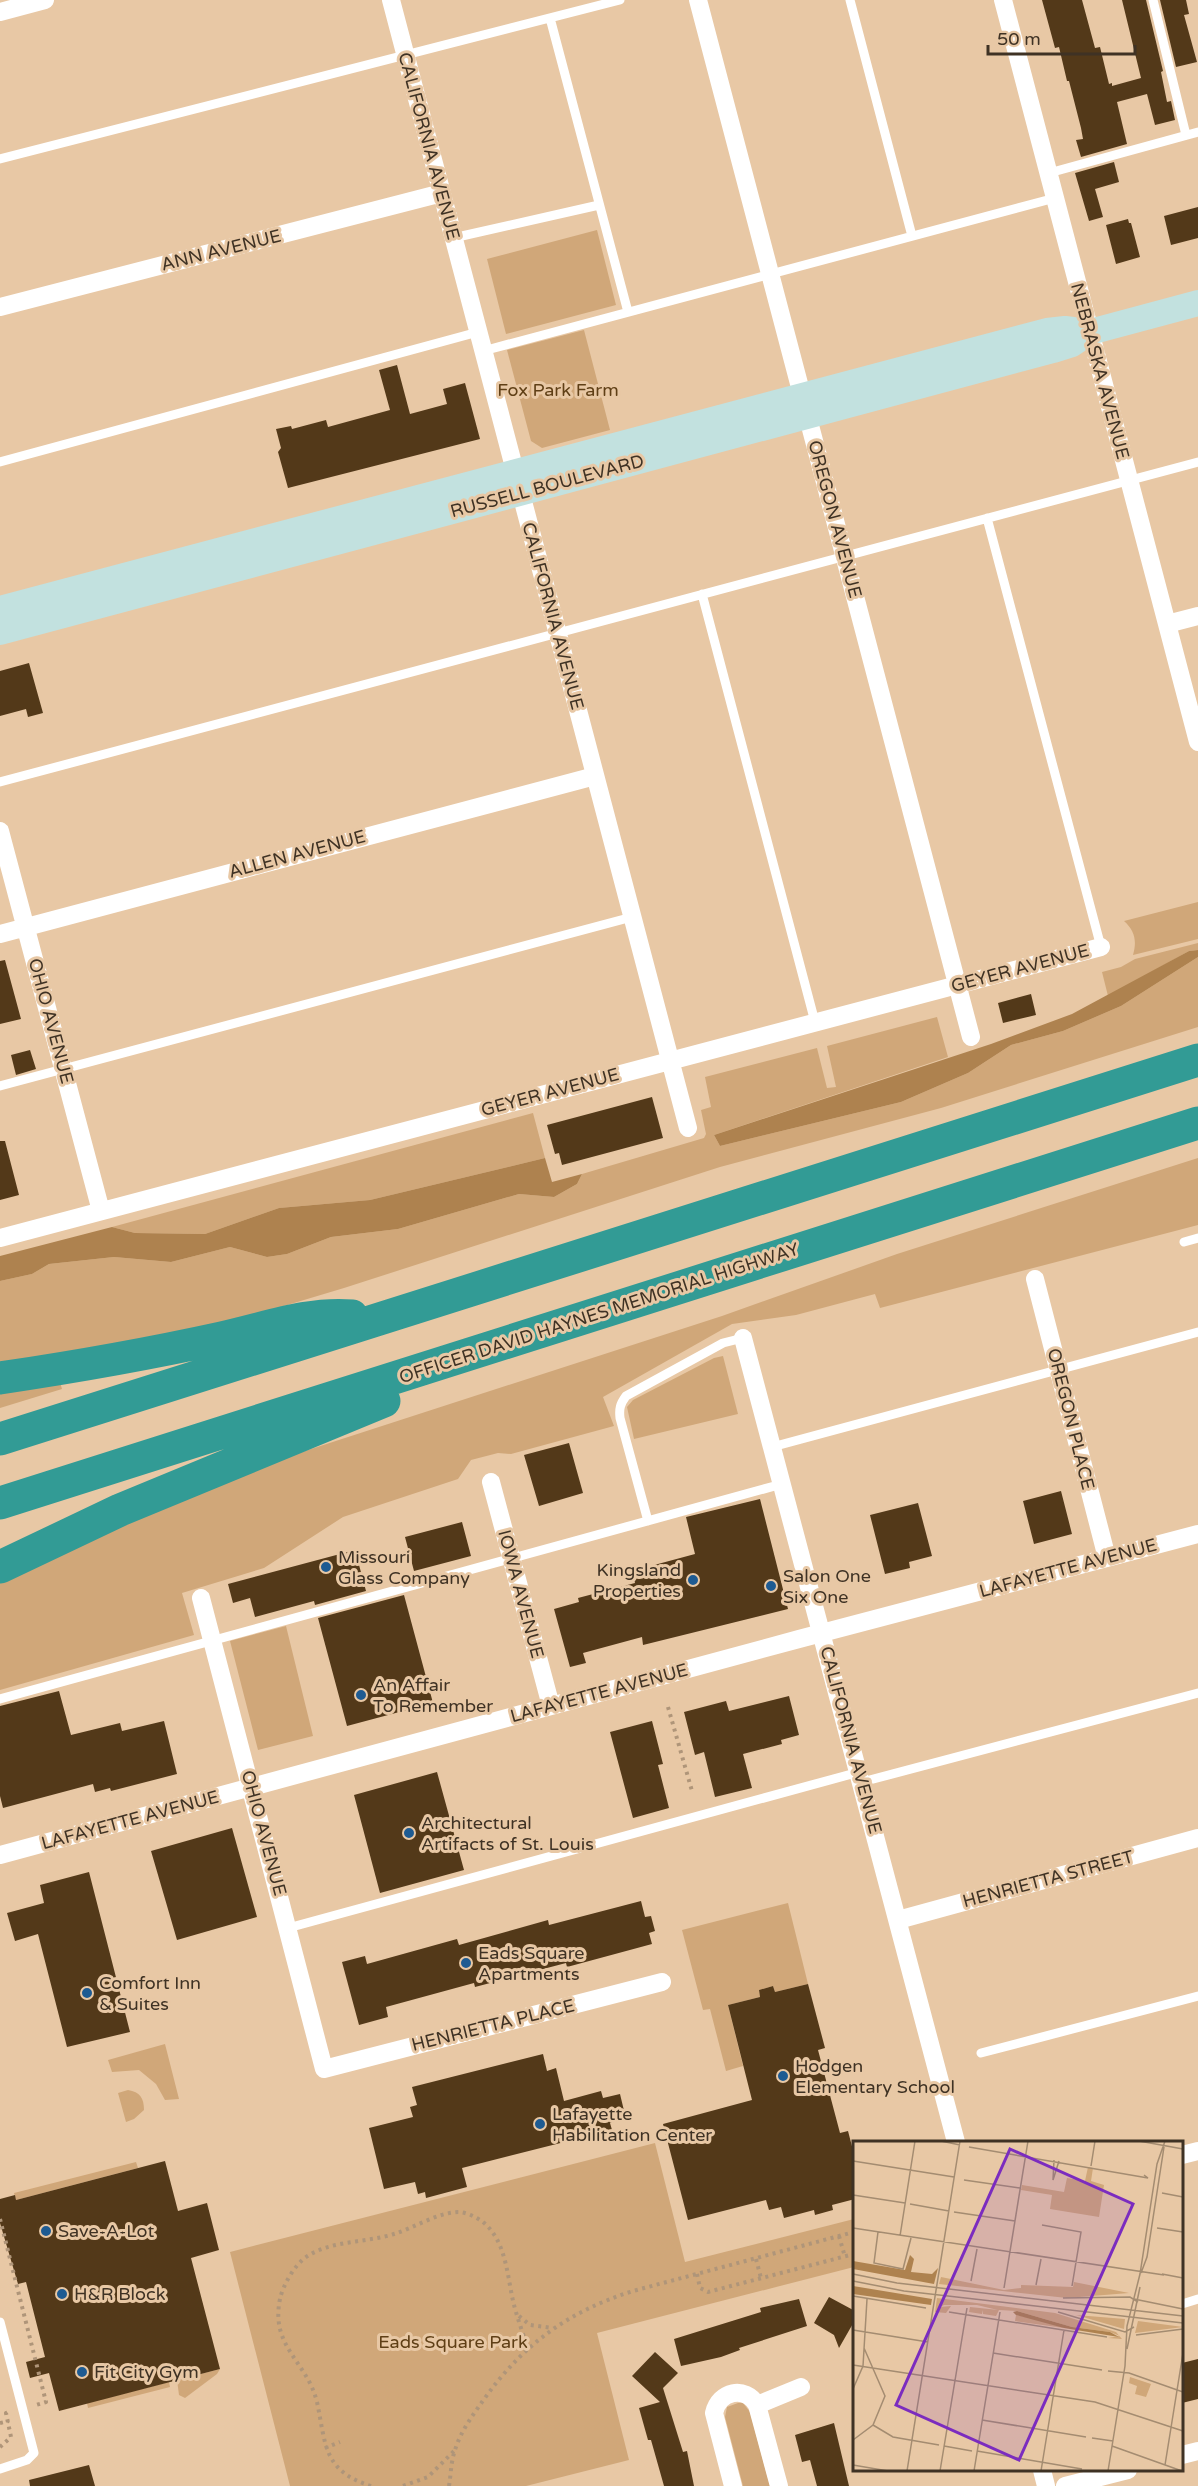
<svg xmlns="http://www.w3.org/2000/svg" width="1198" height="2486" viewBox="0 0 1198 2486" font-family="'Varela Round',sans-serif">
  <style>
    .green { fill: #d0a779 }
    .forest { fill: #ae824f }
    .building { fill: #533919 }
    .lines { fill: none; stroke-linecap: round; stroke-linejoin: round }
    .path { stroke: #af9579; stroke-width: 4; stroke-dasharray: 3 4.5; stroke-linecap: butt }
    .lane { stroke: #fff; stroke-width: 9 }
    .street { stroke: #fff; stroke-width: 18 }
    .secondary { stroke: #c2e1df; stroke-width: 26 }
    .highway { stroke: #329b95; stroke-width: 33 }
    .poi-dot { fill: #1e5b92; stroke: #e8c8a5; stroke-width: 2 }
    .labels { text-anchor: middle; stroke-width: 6; stroke-linejoin: round; paint-order: stroke }
    .street-label { font-size: 18px; fill: #3f3224; stroke: #e8c8a5 }
    .park-label { font-size: 18px; fill: #5f3f16; stroke: #e8c8a5 }
    .poi-label { font-size: 18px; fill: #3f3224; stroke: #e8c8a5; text-anchor: start }
    .inset-road { fill: none; stroke: #a48c71; stroke-width: 1.5 }
    .view { fill: #7b2cbf; fill-opacity: 0.15; stroke: #7b2cbf; stroke-width: 3 }
    .inset-edge { fill: none; stroke: #3f3224; stroke-width: 3 }
  </style>
  <rect width="100%" height="100%" fill="#e8c8a5"/>
  <path class="green" d="M597 230 616 305 506 334 487 259Z
    M584 330 610 430 542 448 531 441 507 350Z
    M1198 902V939L1133 955C1137 941 1135 931 1124 921Z
    M1198 943V950L1189 951 1108 996 1102 972 1121 967 1135 959Z
    M1198 957V1027L941 1108 720 1167 344 1288 237 1320 170 1334 0 1363V1281L32 1274 49 1264 114 1257 171 1262 230 1247 267 1257 287 1254 331 1237 398 1229 519 1194 554 1197 577 1184 582 1174 704 1138 706 1134 701 1110 711 1107 705 1077 817 1048 827 1088 836 1087 827 1046 937 1017 948 1057 714 1135 720 1146 901 1102 968 1073 1011 1045 1063 1031 1121 1006Z
    M533 1113 545 1158 370 1200 279 1208 205 1234 135 1233 112 1227Z
    M1198 1158V1225L880 1308 875 1294 796 1315 732 1324 603 1397 614 1426 511 1454 498 1453 471 1460 458 1479 343 1517 264 1568 182 1593 194 1635 0 1690V1577L246 1470 722 1316 897 1254Z
    M723 1356 738 1414 634 1439 627 1407 633 1400 714 1358Z
    M59 1379 62 1389 0 1408V1388Z
    M286 1626 313 1736 258 1750 230 1641Z
    M788 1903 808 1984 775 1992 773 1986 759 1990 760 1997 728 2005 743 2066 726 2071 710 2009 703 2010 682 1930Z
    M165 2044 179 2099 165 2100 156 2084 139 2070 112 2072 108 2060Z
    M128 2090C140 2092 144 2098 144 2110L134 2119 126 2122 118 2093Z
    M655 2143 685 2262 854 2219V2267L597 2333 629 2460 526 2486H290L230 2252Z
    M136 2162 138 2168 16 2200 14 2193Z
    M220 2369 217 2374 185 2398 179 2395 177 2380Z
    M169 2382 170 2387 88 2408 87 2403Z
    M738 2403H743L750 2412 770 2486H743L725 2417 727 2407Z"/>
  <path class="forest" d="M1198 950V957L1121 1006 1063 1031 1011 1045 968 1073 901 1102 720 1146 714 1135 991 1044 1072 1014 1189 951Z
    M545 1158 552 1182 582 1174 577 1184 554 1197 519 1194 398 1229 331 1237 287 1254 267 1257 230 1247 171 1262 114 1257 49 1264 32 1274 0 1281V1256L112 1227 135 1233 205 1234 279 1208 370 1200Z"/>
  <path class="building" d="M1042 0H1082L1095 48 1100 47 1109 84 1112 83V86L1141 78 1122 0H1146L1163 71 1161 72 1167 102 1171 101 1175 120 1155 125 1147 94 1117 102 1127 144 1081 157 1076 140 1083 139 1081 128 1069 81H1067L1059 47 1055 48Z
    M1160 0H1186L1189 14 1184 15 1197 62 1176 67Z
    M1114 162 1119 182 1095 189 1103 217 1089 221 1075 173Z
    M1198 207V238L1171 245 1164 216Z
    M1128 219 1129 223H1131L1140 257 1116 264 1106 225Z
    M397 365 410 414 447 404 443 389 465 383 480 439 288 488 278 452 281 448 276 429 291 426 292 429 326 420 328 427 390 410 379 370Z
    M29 663 43 713 28 717 26 709 0 716V671Z
    M5 960 21 1019 0 1024V961Z
    M1031 994 1036 1015 1003 1023 998 1003Z
    M30 1050 36 1069 16 1075 11 1055Z
    M652 1097 663 1138 562 1165 559 1153 555 1154 547 1125Z
    M0 1141H5L19 1195 0 1200Z
    M569 1443 583 1493 539 1506 524 1455Z
    M1061 1491 1072 1534 1034 1544 1023 1501Z
    M760 1499 788 1609 643 1645 642 1637 583 1653 586 1663 570 1667 554 1609 579 1602 578 1598 635 1583 632 1571 695 1554 686 1517Z
    M918 1503 932 1556 909 1562 910 1568 885 1574 870 1515Z
    M462 1522 471 1556 414 1571 405 1537Z
    M355 1550 366 1591 315 1605 314 1601 255 1617 250 1598 233 1603 228 1584Z
    M404 1595 433 1703 347 1726 318 1618Z
    M59 1691 71 1735 120 1723 122 1731 164 1721 177 1774 111 1791 110 1788 95 1792 93 1784 3 1808 0 1796V1706Z
    M789 1696 799 1735 781 1740 782 1744 743 1754 752 1788 715 1797 704 1752 695 1755 684 1712 726 1701 729 1711Z
    M652 1721 663 1764 658 1765 669 1808 633 1818 610 1732Z
    M437 1772 464 1870 380 1893 354 1795Z
    M232 1828 257 1917 177 1940 151 1851Z
    M89 1872 130 2032 67 2047 38 1934 15 1941 7 1913 44 1903 40 1885Z
    M641 1901 645 1917 651 1916 655 1931 649 1933 652 1944 567 1967 566 1963 475 1987 474 1983 386 2007 388 2017 359 2025 342 1962 365 1956 367 1964 457 1939 459 1945 548 1920 549 1925Z
    M808 1984 825 2048 818 2050 840 2133 848 2131 855 2158V2199L832 2205 833 2210 815 2215 814 2210 784 2218 781 2207 769 2210 766 2200 688 2220 663 2124 752 2100 728 2005 760 1997 759 1990 773 1986 775 1992Z
    M543 2054 547 2071 556 2068 564 2101 601 2091 603 2098 620 2094 626 2119 610 2123 612 2130 462 2168 467 2187 426 2198 425 2192 418 2194 415 2182 384 2189 369 2128 413 2117 410 2107 417 2105 412 2087Z
    M165 2161 178 2211 207 2203 219 2250 191 2258 220 2369 59 2411 49 2373 30 2378 26 2362 45 2357 26 2282 18 2284 0 2223V2199L15 2195 16 2200Z
    M829 2297 855 2311V2320L839 2348 834 2335 814 2323Z
    M799 2299 807 2326 739 2348 740 2350 721 2357 681 2366 674 2339 761 2312 760 2308Z
    M655 2352 678 2373 663 2388 683 2452 687 2451 694 2486H664L651 2440H648L639 2408 660 2402 632 2376Z
    M1198 2359V2399L1182 2403V2363Z
    M834 2423 849 2486H817L810 2460 802 2462 795 2435Z
    M89 2465 95 2486H30L29 2480Z"/>
  <g class="lines">
    <path class="path" d="M668 1707 692 1791
      M0 2219 46 2402 36 2405
      M839 2236 845 2257
      M756 2259 761 2278
      M697 2274 700 2288 708 2292 854 2254
      M519 2316 530 2325 553 2328
      M0 2423 9 2421
      M0 2447 11 2437 6 2413 10 2412
      M325 2448 340 2442
      M371 2486C323 2471 326 2445 317 2402 307 2361 270 2347 280 2299 283 2285 294 2266 306 2257 331 2240 366 2243 394 2234 414 2228 436 2213 458 2212 466 2212 476 2217 483 2222 507 2242 507 2277 514 2305 518 2320 523 2334 528 2348
      M403 2486 428 2477 455 2450
      M449 2486C451 2474 451 2461 455 2450 460 2433 472 2416 482 2402 522 2345 567 2312 633 2291L854 2232"/>
    <path class="lane" d="M850 0 912 236
      M1153 0 1186 135
      M550 18 628 312
      M0 159 620 0
      M1049 173 1198 132
      M453 238 599 205
      M483 351 1055 198
      M0 462 478 332
      M987 518 1101 947
      M702 594 815 1022
      M0 782 1198 462
      M0 1086 632 917
      M1184 1242 1198 1238
      M772 1447 1198 1332
      M648 1521 620 1418C619 1409 620 1404 626 1396L723 1343 743 1338
      M0 1699 782 1484
      M862 1782 1198 1693
      M288 1928 859 1772
      M981 2053 1198 1996
      M1182 2304 1198 2299
      M0 2322 34 2453 27 2460 0 2469"/>
    <path class="street" d="M391 0 688 1128
      M698 0 971 1037
      M1003 0 1198 742
      M0 12 45 0
      M0 307 442 193
      M1167 624 1198 616
      M0 831 101 1211
      M0 934 595 776
      M0 1238 1101 947
      M1035 1279 1107 1558
      M743 1338 956 2142
      M491 1482 551 1706
      M201 1598 324 2069 662 1982
      M0 1855 799 1639 1198 1534
      M898 1920 1198 1838
      M1182 2155 1198 2151
      M757 2405 801 2387
      M1182 2455 1198 2451
      M1042 2470 1046 2486
      M733 2486 714 2413C719 2391 745 2385 757 2405L779 2486
      M1065 2486 1128 2470"/>
    <path class="secondary" d="M0 609 1047 331 1065 329 1089 332
      M0 632 1053 350 1072 344 1090 332 1198 303"/>
    <path class="highway" d="M0 1378C74 1367 148 1354 221 1338 264 1329 307 1312 352 1316
      M0 1439 1198 1060
      M0 1503 1198 1123
      M0 1567 120 1510 384 1401"/>
  </g>
  <g class="poi-dot">
    <circle cx="326" cy="1567" r="6"/>
    <circle cx="693" cy="1580" r="6"/>
    <circle cx="771" cy="1586" r="6"/>
    <circle cx="361" cy="1695" r="6"/>
    <circle cx="409" cy="1833" r="6"/>
    <circle cx="466" cy="1963" r="6"/>
    <circle cx="87" cy="1993" r="6"/>
    <circle cx="783" cy="2076" r="6"/>
    <circle cx="540" cy="2124" r="6"/>
    <circle cx="46" cy="2231" r="6"/>
    <circle cx="62" cy="2294" r="6"/>
    <circle cx="82" cy="2372" r="6"/>
  </g>
  <g class="labels">
    <g class="street-label">
      <text transform="translate(429 146) rotate(75)" y="6">CALIFORNIA AVENUE</text>
      <text transform="translate(221 250) rotate(-14)" y="6">ANN AVENUE</text>
      <text transform="translate(1100 371) rotate(75)" y="6">NEBRASKA AVENUE</text>
      <text transform="translate(547 486) rotate(-15)" y="6">RUSSELL BOULEVARD</text>
      <text transform="translate(835 519) rotate(75)" y="6">OREGON AVENUE</text>
      <text transform="translate(553 616) rotate(75)" y="6">CALIFORNIA AVENUE</text>
      <text transform="translate(297 854) rotate(-15)" y="6">ALLEN AVENUE</text>
      <text transform="translate(1020 968) rotate(-15)" y="6">GEYER AVENUE</text>
      <text transform="translate(51 1021) rotate(75)" y="6">OHIO AVENUE</text>
      <text transform="translate(550 1092) rotate(-15)" y="6">GEYER AVENUE</text>
      <text transform="translate(599 1313) rotate(-18)" y="6">OFFICER DAVID HAYNES MEMORIAL HIGHWAY</text>
      <text transform="translate(1071 1419) rotate(76)" y="6">OREGON PLACE</text>
      <text transform="translate(1068 1568) rotate(-15)" y="6">LAFAYETTE AVENUE</text>
      <text transform="translate(521 1594) rotate(75)" y="6">IOWA AVENUE</text>
      <text transform="translate(599 1693) rotate(-15)" y="6">LAFAYETTE AVENUE</text>
      <text transform="translate(851 1740) rotate(75)" y="6">CALIFORNIA AVENUE</text>
      <text transform="translate(130 1820) rotate(-15)" y="6">LAFAYETTE AVENUE</text>
      <text transform="translate(264 1833) rotate(75)" y="6">OHIO AVENUE</text>
      <text transform="translate(1048 1879) rotate(-15)" y="6">HENRIETTA STREET</text>
      <text transform="translate(493 2025) rotate(-14)" y="6">HENRIETTA PLACE</text>
    </g>
    <g class="park-label">
      <text x="558" y="396">Fox Park Farm</text>
      <text x="453" y="2348">Eads Square Park</text>
    </g>
    <g class="poi-label">
      <text x="338" y="1563">Missouri<tspan x="338" dy="21">Glass Company</tspan></text>
      <text x="681" y="1576" text-anchor="end">Kingsland<tspan x="681" dy="21">Properties</tspan></text>
      <text x="783" y="1582">Salon One<tspan x="783" dy="21">Six One</tspan></text>
      <text x="373" y="1691">An Affair<tspan x="373" dy="21">To Remember</tspan></text>
      <text x="421" y="1829">Architectural<tspan x="421" dy="21">Artifacts of St. Louis</tspan></text>
      <text x="478" y="1959">Eads Square<tspan x="478" dy="21">Apartments</tspan></text>
      <text x="99" y="1989">Comfort Inn<tspan x="99" dy="21">&amp; Suites</tspan></text>
      <text x="795" y="2072">Hodgen<tspan x="795" dy="21">Elementary School</tspan></text>
      <text x="552" y="2120">Lafayette<tspan x="552" dy="21">Habilitation Center</tspan></text>
      <text x="58" y="2237">Save-A-Lot</text>
      <text x="74" y="2300">H&amp;R Block</text>
      <text x="94" y="2378">Fit City Gym</text>
    </g>
  </g>
  <g transform="translate(853 2141)">
    <rect width="330" height="330" fill="#e8c8a5"/>
    <path d="M235 26 240 27 238 40 251 44 246 76 197 68 199 54 168 49 169 44 211 51 214 37 232 40ZM88 136 151 149 168 147V144L220 146 221 141 276 152 214 157 86 143ZM84 157 202 172 263 191 269 198 255 197 267 195 257 191 219 186 164 170 146 169 143 175 130 173V169L129 173 116 171 117 166 145 169 124 164H91L87 166 98 165 93 172 82 171ZM163 174 202 182 211 187 162 180ZM223 174 272 178 271 188ZM285 180 330 186 282 192ZM277 236 298 243 293 256 282 253 284 245 276 242Z" fill="#d0a779"/>
    <path d="M57 114 61 118 58 131 79 133 85 127 81 143 0 128V120L52 129ZM0 145 79 158 78 164 0 153ZM164 170 219 186 257 191 266 196 211 187 163 174 160 171Z" fill="#ae824f"/>
    <path class="inset-road" d="M88 0 107 4M286 0 330 8M116 6 295 37 291 34M201 19 200 39 206 20M0 20 101 36M238 25 242 0M111 39 167 47M309 52 330 56M0 54 52 62M57 63 96 70M101 71 162 80M189 84 228 91 219 145M0 87 311 134M304 87 330 91M25 91 21 122 50 128 58 97M47 95 62 0M288 132 294 116 311 6M0 133 44 142 330 175M309 133 330 137M0 140 51 150 330 182M118 140 124 108M183 144 188 118M151 147 175 0M0 155 73 167M210 157 277 156 285 161M281 158 330 168M96 171 254 196M205 171 272 191 281 186M0 189 75 201M283 194 330 188M274 208 287 146M140 212 249 229M0 224 242 261 330 290M255 230 276 232 330 251M0 248 10 225 14 158M129 279 233 296M20 284 40 296 86 304M239 297 260 300M0 299 20 284 32 255 11 207M91 305 119 310M259 305 329 330M124 310 229 328M0 324 35 330M312 324 330 212M54 330 107 0M87 330 114 167M121 330 147 171M188 330 211 189M255 330 272 225 274 185 287 133 304 23 312 0"/>
    <path class="view" d="M157 8 280 63 166 319 43 264Z"/>
    <rect width="330" height="330" class="inset-edge"/>
  </g>
  <path d="M988 45v9h147v-9" fill="none" stroke="#3f3224" stroke-width="3"/>
  <text x="997" y="45" font-size="18" fill="#3f3224" stroke="#e8c8a5" stroke-width="4.5" paint-order="stroke">50 m</text>
</svg>
